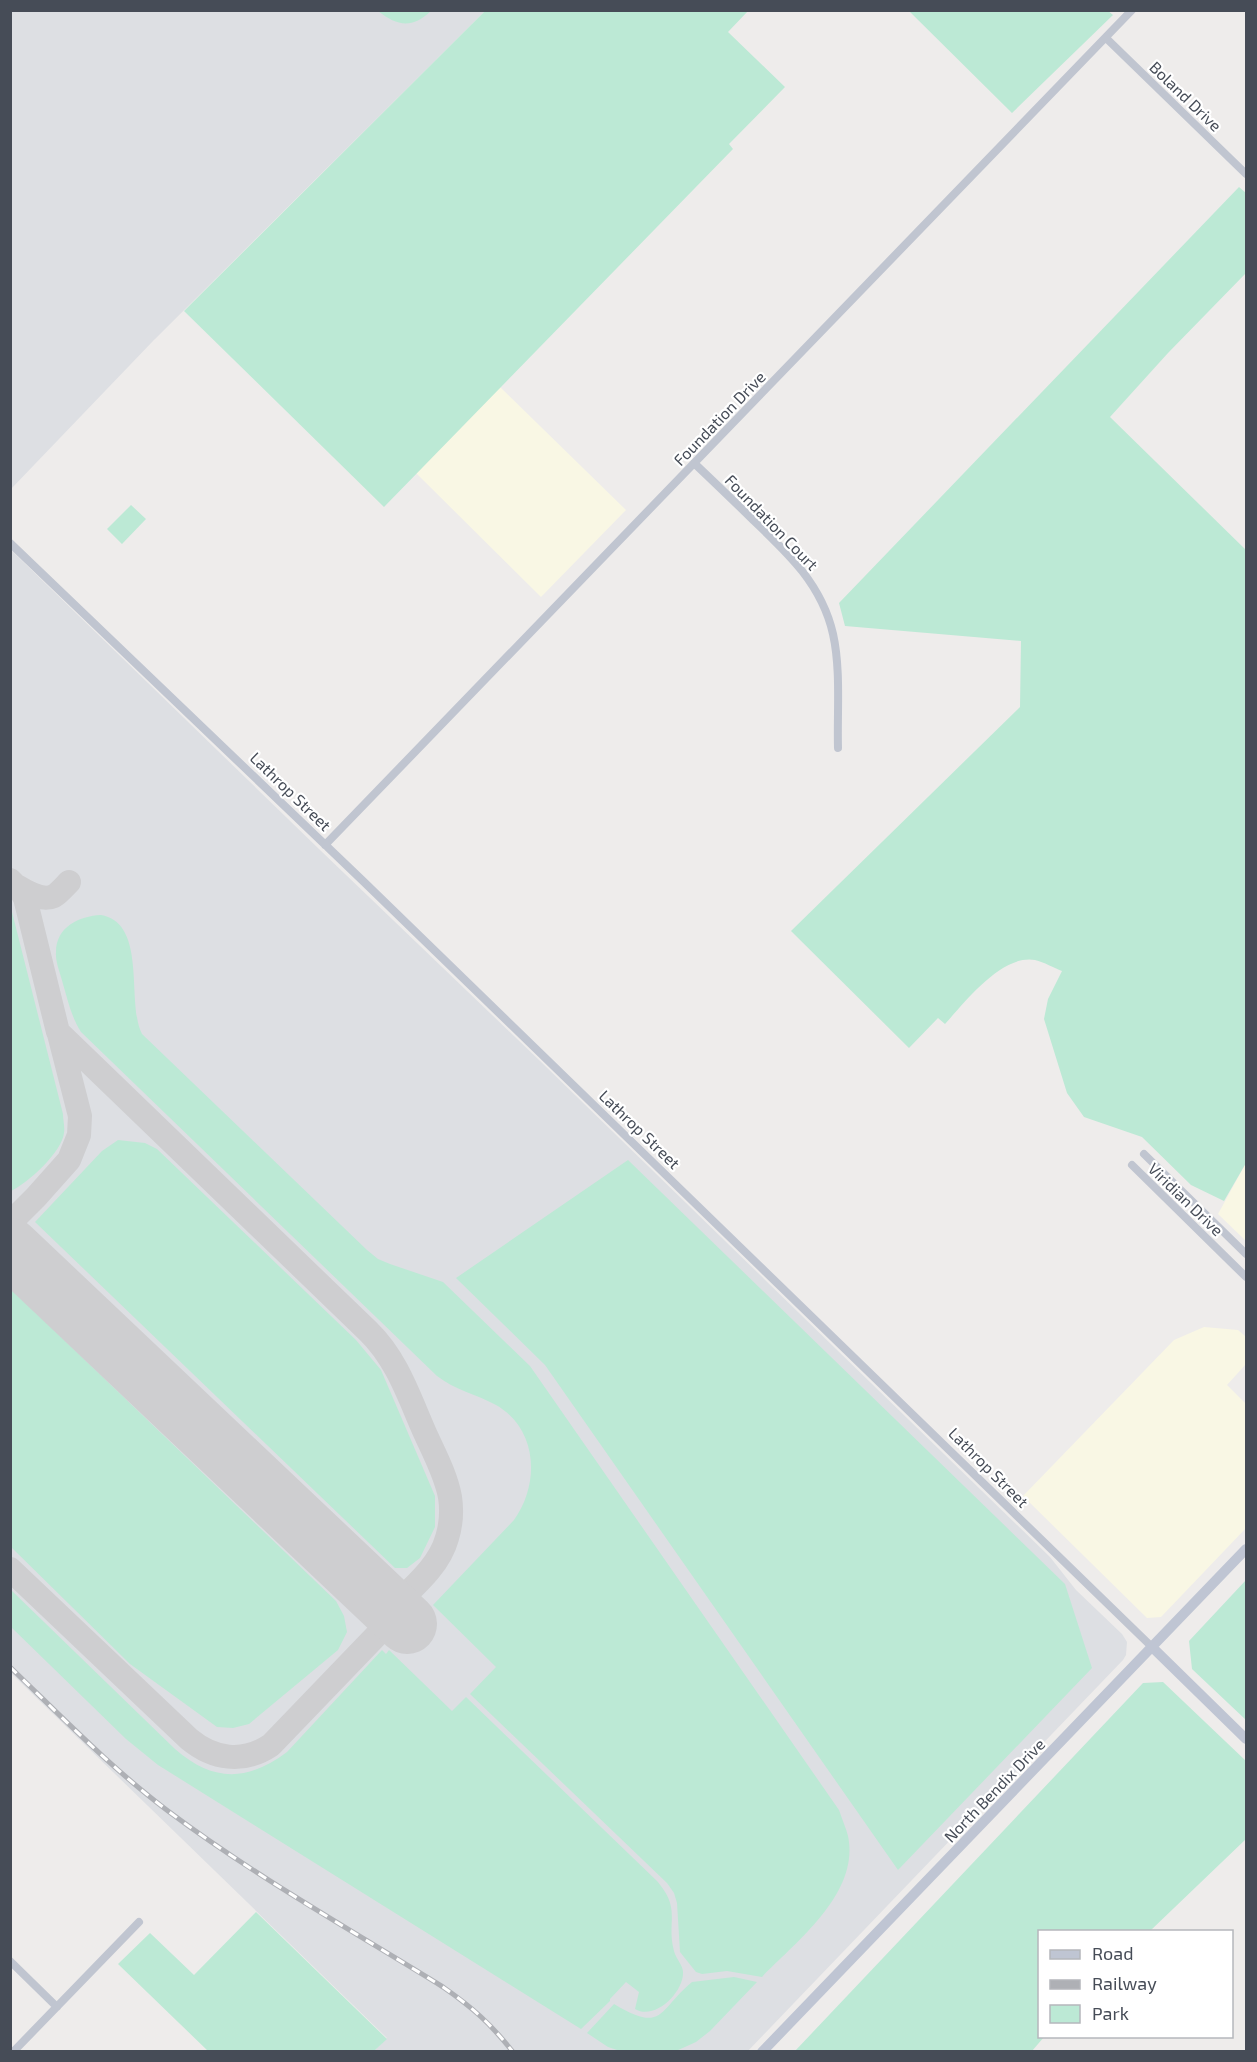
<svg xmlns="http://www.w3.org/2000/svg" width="1257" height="2062" viewBox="0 0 1257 2062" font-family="'Exo 2',sans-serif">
<rect width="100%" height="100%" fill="#eeeceb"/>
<path fill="#f9f7e4" d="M 500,387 L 626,510 L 541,597 L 416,473 Z
M 1246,1163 L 1246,1241 L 1218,1214 Z
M 1204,1327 L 1238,1330 L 1246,1337 L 1246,1364 L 1227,1385 L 1246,1404 L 1246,1528 L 1161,1617 L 1147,1618 L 1023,1496 L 1174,1340 Z"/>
<path fill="#dddfe3" d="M 11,11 L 485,11 L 153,341 L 11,489 Z
M 11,550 L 320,850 L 539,1060 L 1050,1557 L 1076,1590 L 1122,1634 L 1127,1642 L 1126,1655 L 1123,1660 L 747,2052 L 374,2051 L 387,2038 L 11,1673 Z"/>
<path fill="#bce9d5" d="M 1107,10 L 1113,15 L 1012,113 L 909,11 Z
M 378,11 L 431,11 C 412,29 397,26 378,11 Z
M 485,11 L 748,11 L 728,32 L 785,87 L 729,144 L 733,149 L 384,507 L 184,311 Z
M 1239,187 L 1246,193 L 1246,273 L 1168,353 L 1110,417 L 1246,550 L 1246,1163 L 1224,1201 L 1191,1185 L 1142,1137 L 1084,1117 L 1067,1093 L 1044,1019 L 1048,999 L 1062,971 C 1054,968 1044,962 1035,960 C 1002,954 965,1002 945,1024 L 938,1018 L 909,1048 L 791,931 L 1020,707 L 1021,641 L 845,626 L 839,603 Z
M 131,505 L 146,519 L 122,544 L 107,529 Z
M 11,908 L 63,1114 C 63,1120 65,1127 64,1133 C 62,1152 28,1183 11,1191 Z
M 101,915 C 148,923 126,1004 142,1034 L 367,1250 L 378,1259 L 390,1264 L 443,1282 L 530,1366 L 839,1810 C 842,1819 846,1828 848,1836 C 860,1893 797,1941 762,1977 L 727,1971 L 702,1974 L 696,1972 L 680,1952 L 677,1903 L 674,1893 L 667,1883 L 470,1694 L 496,1667 L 433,1605 L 514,1520 C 540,1484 538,1429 496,1405 C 476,1394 455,1390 437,1376 L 81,1032 C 71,1016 68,1001 63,984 C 61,975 55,962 56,952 C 56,927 79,916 101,915 Z
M 118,1140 L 145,1143 L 157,1149 L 356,1340 L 381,1370 L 435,1496 L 435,1527 L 420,1558 L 407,1568 L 395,1568 L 35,1222 L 102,1151 Z
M 628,1160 L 1065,1584 L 1092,1668 L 898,1870 L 545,1365 L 456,1278 Z
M 10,1288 L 336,1601 L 344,1616 L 347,1632 L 338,1650 L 249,1724 L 233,1728 L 217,1727 L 130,1664 L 11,1547 Z
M 1246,1580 L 1246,1720 L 1192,1669 L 1189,1641 Z
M 11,1590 L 175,1749 C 213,1782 247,1782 287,1752 L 382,1650 L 386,1654 L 389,1650 L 452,1711 L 466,1697 L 657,1881 C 682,1910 666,1921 674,1951 C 676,1959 683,1965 683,1972 C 684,1992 655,2021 635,2009 L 639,1992 L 626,1982 L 610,1999 L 610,2001 L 581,2029 L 158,1765 L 126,1739 L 11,1627 Z
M 1163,1682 L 1246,1761 L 1246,1839 L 1150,1931 L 1040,1932 L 1040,2036 L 1044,2037 L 1032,2051 L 795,2051 L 1143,1683 Z
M 256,1912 L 387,2039 L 374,2051 L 208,2051 L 118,1964 L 150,1933 L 194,1975 Z
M 734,1977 L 757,1982 L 710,2031 L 696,2042 L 676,2051 L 620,2051 L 608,2047 L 587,2033 L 614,2004 C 664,2034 658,2010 692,1982 Z"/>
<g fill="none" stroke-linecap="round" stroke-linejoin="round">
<path stroke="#ceced0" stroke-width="24" d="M 10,880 L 21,891 L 25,898 L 58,1032 L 368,1331 C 397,1359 409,1397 425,1433 C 434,1453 446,1475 450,1497 C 452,1510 451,1525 447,1538 C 439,1567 412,1588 391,1609
M 15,885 C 25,891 41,902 54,896 C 59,893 65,886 69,882
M 10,1219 L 19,1214 L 36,1197 L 69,1160 L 79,1135 L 80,1116 L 59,1034
M 10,1569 L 189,1739 C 213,1759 243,1764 271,1745 L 397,1614"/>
<path stroke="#ceced0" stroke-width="60" d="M 10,1248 L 407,1624"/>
<path stroke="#c0c5d0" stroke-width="8" d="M 1106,38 L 1246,174
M 694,463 C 714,482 734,501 753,520 C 789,554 822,585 833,634 C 841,670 837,711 838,748
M 10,543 L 363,881 L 1152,1647
M 325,845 L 1132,10
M 1144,1154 L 1246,1254
M 1132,1165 L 1246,1277
M 10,1961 L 57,2007
M 13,2052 L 139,1922"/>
<path stroke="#bfc5d3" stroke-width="10" d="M 1152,1647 L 1246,1739
M 762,2052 L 1246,1549"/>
<defs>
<path id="rail" d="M 10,1667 C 62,1717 111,1768 168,1811 C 255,1876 351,1930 443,1987 C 473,2008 490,2023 513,2052"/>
</defs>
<use href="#rail" stroke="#aeb0b5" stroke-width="5"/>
<use href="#rail" stroke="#fff" stroke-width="3" stroke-dasharray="9" stroke-linecap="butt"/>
</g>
<g text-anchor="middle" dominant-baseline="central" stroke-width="4.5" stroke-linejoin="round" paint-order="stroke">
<g font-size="16" fill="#464c57" stroke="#fff">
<text transform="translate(1186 96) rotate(44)">Boland Drive</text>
<text transform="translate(719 418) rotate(-46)">Foundation Drive</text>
<text transform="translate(772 522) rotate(46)">Foundation Court</text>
<text transform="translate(291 791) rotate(44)">Lathrop Street</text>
<text transform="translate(640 1129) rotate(44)">Lathrop Street</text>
<text transform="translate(1186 1199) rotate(44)">Viridian Drive</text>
<text transform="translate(989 1467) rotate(45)">Lathrop Street</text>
<text transform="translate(994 1790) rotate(-46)">North Bendix Drive</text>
</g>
</g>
<rect width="1257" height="2062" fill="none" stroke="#464c57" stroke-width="24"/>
<rect x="1038" y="1930" width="195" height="108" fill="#ffffff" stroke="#b5b7bc" stroke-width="1.5"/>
<rect x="1050" y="1950" width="30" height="9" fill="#bfc5d3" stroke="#b5b7bc" stroke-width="1.5"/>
<text x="1092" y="1960" font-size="18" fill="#464c57">Road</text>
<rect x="1050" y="1980" width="30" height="9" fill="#aeb0b5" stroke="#b5b7bc" stroke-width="1.5"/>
<text x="1092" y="1990" font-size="18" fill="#464c57">Railway</text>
<rect x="1050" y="2005" width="30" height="18" fill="#bce9d5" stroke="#b5b7bc" stroke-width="1.5"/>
<text x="1092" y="2020" font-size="18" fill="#464c57">Park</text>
</svg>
